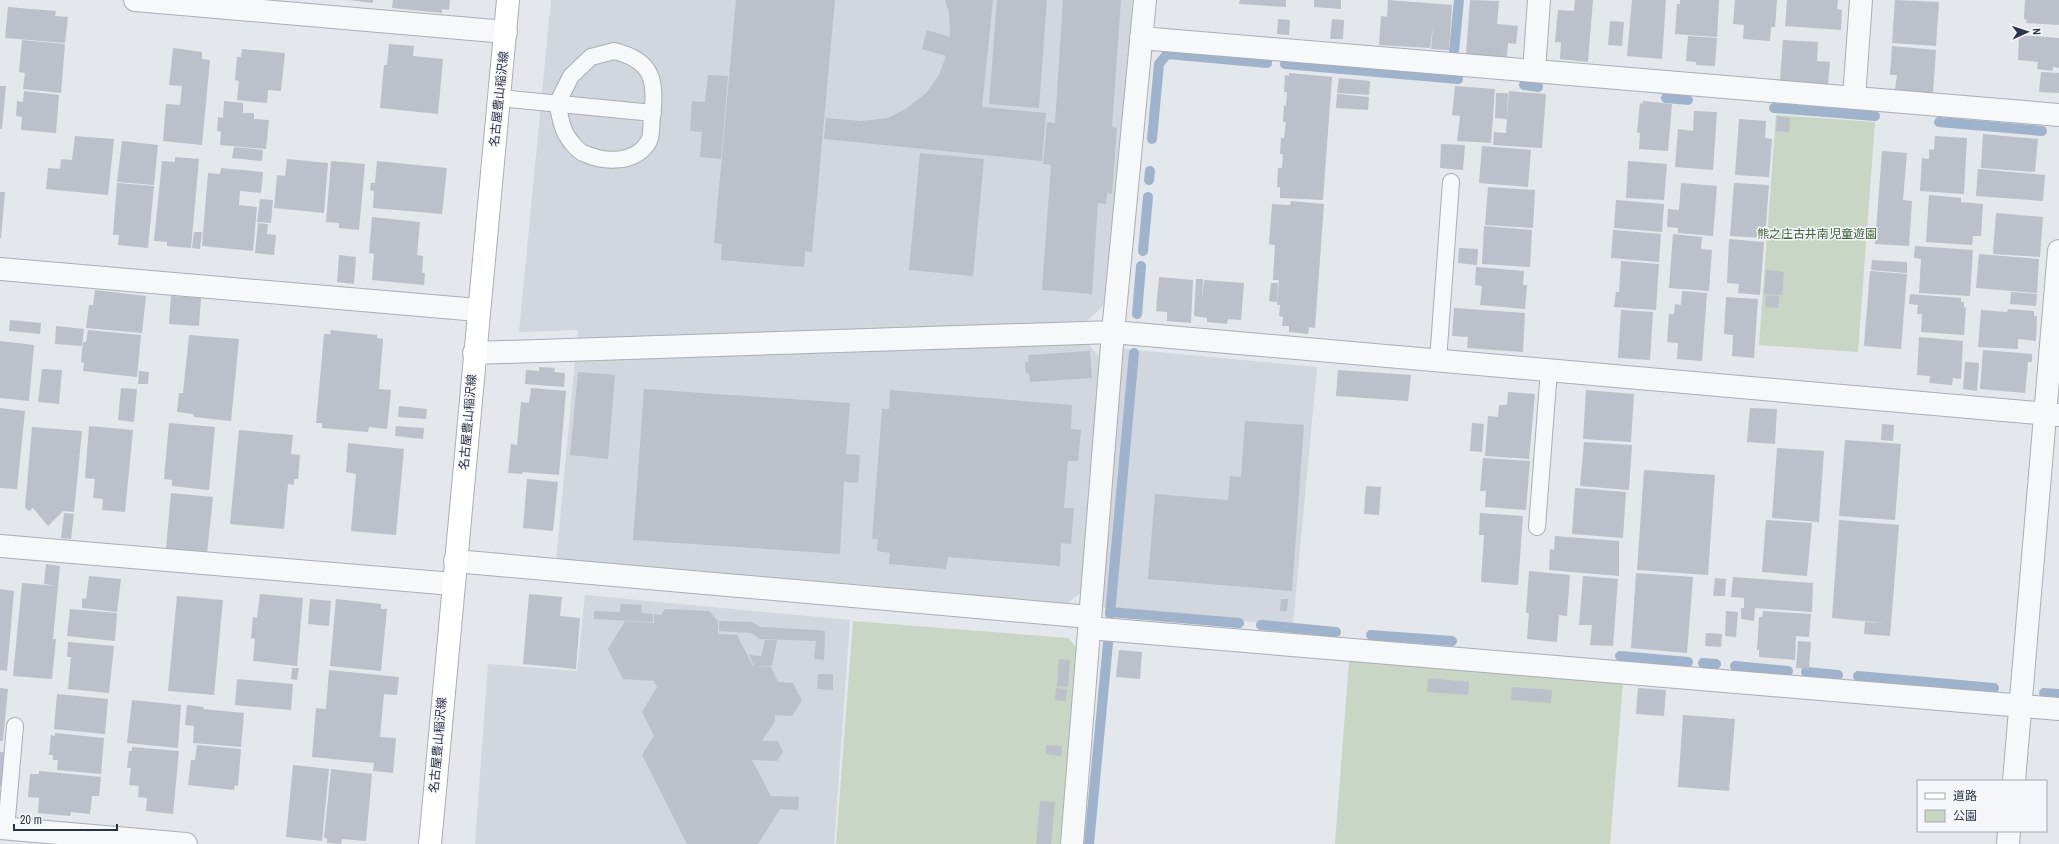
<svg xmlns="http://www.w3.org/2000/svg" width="2059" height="844" viewBox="0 0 2059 844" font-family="'Archivo Narrow','Noto Sans JP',sans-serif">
<rect width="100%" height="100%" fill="#e4e7ec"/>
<path fill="#d2d6de" d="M 551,0 L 1133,0 L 1106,303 L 1088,320 L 1089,345 L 1103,362 L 1125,349 L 1317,367 L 1293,625 L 1110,610 L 1079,594 L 1067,604 L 865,585 L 556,562 L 578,330 L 519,332 Z
M 585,595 L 850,620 L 834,844 L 475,844 L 488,664 L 577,671 Z"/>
<path fill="#c9d6c5" d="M 1776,115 L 1875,122 L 1858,352 L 1759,345 Z
M 853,621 L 1068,638 L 1077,648 L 1060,844 L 836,844 Z
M 1349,660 L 1623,682 L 1610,844 L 1335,844 Z"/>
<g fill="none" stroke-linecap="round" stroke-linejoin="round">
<path stroke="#9fb4cc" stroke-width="10" d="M 1454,51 L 1459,0
M 1285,64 L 1458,79
M 1524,85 L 1538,87
M 1666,98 L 1688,100
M 1774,108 L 1875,116
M 1939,122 L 2042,131
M 1152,139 L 1159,64 L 1167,54 L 1267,63
M 1149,180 L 1150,171
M 1143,251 L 1148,197
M 1137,314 L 1141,266
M 1110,612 L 1239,623
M 1110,614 L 1134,353
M 1261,625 L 1336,632
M 1371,635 L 1452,641
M 1620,656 L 1688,662
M 1703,663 L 1716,664
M 1735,666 L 1788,671
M 1806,672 L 1838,675
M 1858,676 L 1994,688
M 2044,693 L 2059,694
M 1089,844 L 1108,643"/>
</g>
<path fill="#bbc0ca" d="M 349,0 L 373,0 L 373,3 Z
M 393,0 L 450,0 L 449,10 L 442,9 L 442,13 L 392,8 Z
M 736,0 L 835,0 L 812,252 L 805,251 L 804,267 L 721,260 L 722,244 L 714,243 Z
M 945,0 L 993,0 L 982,107 L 1046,113 L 1042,161 L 824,139 L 826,118 L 861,121 L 888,118 L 907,108 L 926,93 L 939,75 L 946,56 L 922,49 L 927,30 L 950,37 L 949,13 Z
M 997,0 L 1047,0 L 1039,108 L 989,104 Z
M 1063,0 L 1121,0 L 1112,127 L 1117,128 L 1112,194 L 1107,193 L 1106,204 L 1098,203 L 1092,294 L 1042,290 L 1051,165 L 1043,164 L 1047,122 L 1055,123 Z
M 1240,0 L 1286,0 L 1286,7 L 1239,4 Z
M 1314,0 L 1341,0 L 1341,9 L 1314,7 Z
M 1388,0 L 1452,5 L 1449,50 L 1431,49 L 1433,26 L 1430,48 L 1379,45 L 1381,16 L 1387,17 Z
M 1470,0 L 1499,1 L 1497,24 L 1518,26 L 1516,44 L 1508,43 L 1507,57 L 1466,54 Z
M 1575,0 L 1593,0 L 1588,62 L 1560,59 L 1561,42 L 1555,42 L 1558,10 L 1574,11 Z
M 1632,0 L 1666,0 L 1662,59 L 1627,56 Z
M 1680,0 L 1719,0 L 1717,37 L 1675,34 L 1677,4 L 1680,4 Z
M 1735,0 L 1777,0 L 1775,27 L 1771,27 L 1770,41 L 1743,39 L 1744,25 L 1733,24 Z
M 1787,0 L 1838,0 L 1837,9 L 1842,10 L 1841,30 L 1785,26 Z
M 1895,0 L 1939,2 L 1936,46 L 1892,43 Z
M 2025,0 L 2059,0 L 2059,25 L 2026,23 L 2027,20 L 2024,19 Z
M 8,7 L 56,11 L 55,16 L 68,17 L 65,43 L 5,38 Z
M 1278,19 L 1290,20 L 1289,35 L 1277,34 Z
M 1332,19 L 1344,20 L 1343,39 L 1330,39 Z
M 1610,21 L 1624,22 L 1622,46 L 1608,45 Z
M 2019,35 L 2059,38 L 2059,68 L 2053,67 L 2053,71 L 2037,69 L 2038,62 L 2018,60 Z
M 1688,36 L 1717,38 L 1715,66 L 1696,65 L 1696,62 L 1686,61 Z
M 22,40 L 65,44 L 61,93 L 23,89 L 25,73 L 19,72 Z
M 1783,40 L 1818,42 L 1817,61 L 1830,62 L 1828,84 L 1780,81 Z
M 389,44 L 414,46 L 413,56 L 443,59 L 438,114 L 380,108 L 384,65 L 387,65 Z
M 1892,46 L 1936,50 L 1933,93 L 1895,90 L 1897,75 L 1890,75 Z
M 173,48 L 202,52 L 202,59 L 210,60 L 202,145 L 163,141 L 166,104 L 180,105 L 182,86 L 169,85 Z
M 242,49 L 285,53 L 281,91 L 268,90 L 267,103 L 237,100 L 239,81 L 235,80 L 237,57 L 241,57 Z
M 2041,72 L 2059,73 L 2059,93 L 2039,92 Z
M 1289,73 L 1332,77 L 1323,200 L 1280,198 L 1280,187 L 1277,187 L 1278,168 L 1282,168 L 1283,154 L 1280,154 L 1281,138 L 1284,138 L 1286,122 L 1283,122 L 1284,105 L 1286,106 L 1287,92 L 1284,92 L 1285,75 L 1289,76 Z
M 708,75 L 728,76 L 721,159 L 700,157 L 702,132 L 690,131 L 692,101 L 705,102 Z
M 1339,78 L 1370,81 L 1369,95 L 1337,93 Z
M 0,86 L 6,86 L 2,129 L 0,129 Z
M 1455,86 L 1495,89 L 1491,143 L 1457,141 L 1460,116 L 1452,115 Z
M 24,91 L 59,95 L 56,133 L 21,130 L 22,117 L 16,116 L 17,101 L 23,102 Z
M 1509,91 L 1546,94 L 1542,148 L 1493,145 L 1494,132 L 1506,133 L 1507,119 L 1495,118 L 1496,93 L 1508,93 L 1507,118 Z
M 1337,94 L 1369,97 L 1368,110 L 1336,108 Z
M 224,101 L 243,103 L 243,113 L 254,113 L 254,119 L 269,120 L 266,149 L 220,145 L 221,132 L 217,131 L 218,117 L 223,118 Z
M 1643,101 L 1672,104 L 1668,151 L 1639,149 L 1640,133 L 1637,133 L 1640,103 L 1642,104 Z
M 1694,111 L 1717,112 L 1713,170 L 1675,167 L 1678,129 L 1693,131 Z
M 1777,116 L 1790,118 L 1789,132 L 1776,131 Z
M 1739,119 L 1766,121 L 1765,138 L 1772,139 L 1769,177 L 1735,175 Z
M 1983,134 L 2038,139 L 2035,172 L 1981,168 Z
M 75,136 L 114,139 L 108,195 L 46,189 L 48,168 L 60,169 L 61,159 L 72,160 Z
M 1935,136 L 1967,138 L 1964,194 L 1920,191 L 1922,158 L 1929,159 L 1929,149 L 1934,150 Z
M 122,141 L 158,145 L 154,185 L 117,182 Z
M 1441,144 L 1465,145 L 1463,170 L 1440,168 Z
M 1482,146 L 1531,150 L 1528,187 L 1479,183 Z
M 234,147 L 263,150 L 262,161 L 232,158 Z
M 1882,151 L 1907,153 L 1903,200 L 1912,201 L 1909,246 L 1875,244 Z
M 920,153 L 984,159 L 973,276 L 909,270 Z
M 175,157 L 199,159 L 191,248 L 167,246 L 167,242 L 154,241 L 162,161 L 175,162 Z
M 287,159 L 328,163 L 324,213 L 274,208 L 277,175 L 285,176 Z
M 331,161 L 365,164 L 359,230 L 339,228 L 339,223 L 326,222 Z
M 377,161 L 447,168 L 442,214 L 373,208 L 374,191 L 370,190 L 371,183 L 375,183 Z
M 1628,161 L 1667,164 L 1664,200 L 1626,198 Z
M 221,168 L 263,172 L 261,193 L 240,191 L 239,205 L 257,207 L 253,251 L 202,246 L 208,173 L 220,174 Z
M 1978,169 L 2045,175 L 2043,201 L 1976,196 Z
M 117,183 L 154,186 L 148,248 L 118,245 L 119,235 L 113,235 Z
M 1681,183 L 1717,186 L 1713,236 L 1678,233 L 1678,228 L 1667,227 L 1668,209 L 1679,210 Z
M 1734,183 L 1769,185 L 1765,238 L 1730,236 Z
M 1488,187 L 1535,190 L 1533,228 L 1485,225 Z
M 0,192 L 5,192 L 1,238 L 0,238 Z
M 1929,195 L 1961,198 L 1961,202 L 1983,204 L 1981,236 L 1973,236 L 1972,245 L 1926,242 Z
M 260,199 L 273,200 L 271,223 L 257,222 Z
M 1616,200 L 1664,204 L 1662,232 L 1614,228 Z
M 1291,201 L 1324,204 L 1315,328 L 1309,327 L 1308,334 L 1289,332 L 1289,326 L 1282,326 L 1283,317 L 1279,316 L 1280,305 L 1277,305 L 1279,280 L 1273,280 L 1275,245 L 1269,244 L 1272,204 L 1290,205 Z
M 1996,213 L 2043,217 L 2040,257 L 1993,254 Z
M 372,217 L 420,222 L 417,255 L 423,256 L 422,273 L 425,273 L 424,285 L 372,280 L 374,254 L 369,253 Z
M 258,223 L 268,224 L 267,234 L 276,235 L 274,255 L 255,253 Z
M 1484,226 L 1532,230 L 1530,267 L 1482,264 Z
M 1613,230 L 1661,234 L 1659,262 L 1611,258 Z
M 194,232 L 202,232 L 200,249 L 192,248 Z
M 1673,234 L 1702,237 L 1701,249 L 1712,250 L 1709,291 L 1669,288 Z
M 1729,239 L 1764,242 L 1760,295 L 1738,293 L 1739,284 L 1727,283 Z
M 1915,246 L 1973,250 L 1970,296 L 1919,293 L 1921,259 L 1914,258 Z
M 1459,248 L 1478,249 L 1477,265 L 1458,263 Z
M 1979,254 L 2039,259 L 2037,293 L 1976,288 Z
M 339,255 L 356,257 L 354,284 L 337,282 Z
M 1872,260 L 1907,262 L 1907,273 L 1871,270 Z
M 1621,261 L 1659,264 L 1656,310 L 1614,307 L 1616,292 L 1619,292 Z
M 1476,267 L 1524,271 L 1523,285 L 1527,285 L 1525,309 L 1480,305 L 1482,286 L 1475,285 Z
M 1766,270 L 1784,272 L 1782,295 L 1764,294 Z
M 1870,271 L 1907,274 L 1901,349 L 1864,346 Z
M 1159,277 L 1193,280 L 1191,323 L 1167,321 L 1167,312 L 1156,311 Z
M 1196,279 L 1203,279 L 1202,300 L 1204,280 L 1244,283 L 1241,320 L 1228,319 L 1227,324 L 1207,322 L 1207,318 L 1194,316 Z
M 1271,283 L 1278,283 L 1277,302 L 1269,301 Z
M 95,290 L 146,296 L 142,333 L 86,328 L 89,305 L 93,305 Z
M 1682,291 L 1707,293 L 1702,361 L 1677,359 L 1678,343 L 1667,342 L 1669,314 L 1674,314 L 1675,304 L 1681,305 Z
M 2011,292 L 2037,294 L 2036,306 L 2010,304 Z
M 1910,294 L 1961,298 L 1961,302 L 1964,302 L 1964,308 L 1966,307 L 1964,335 L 1921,332 L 1922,314 L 1917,314 L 1918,305 L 1909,304 Z
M 1766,295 L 1779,296 L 1778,308 L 1765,307 Z
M 171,296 L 201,298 L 199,326 L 169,324 Z
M 1726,297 L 1758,299 L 1754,358 L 1732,356 L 1733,335 L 1724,334 Z
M 1454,308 L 1525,313 L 1523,352 L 1467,348 L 1468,337 L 1452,336 Z
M 2008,309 L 2034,311 L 2034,316 L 2037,316 L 2036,341 L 2018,339 L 2018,349 L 1978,347 L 1981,310 L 2007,312 Z
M 1621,310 L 1653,312 L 1650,360 L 1618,358 Z
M 10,320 L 41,323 L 40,334 L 9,331 Z
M 56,326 L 84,329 L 82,346 L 55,344 Z
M 88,330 L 141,335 L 137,377 L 83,371 L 84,363 L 81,362 L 83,342 L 86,342 Z
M 330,330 L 377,335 L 377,338 L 383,339 L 379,389 L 391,390 L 387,429 L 369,427 L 368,432 L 322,428 L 322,423 L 316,423 L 324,334 L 331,334 Z
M 189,335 L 239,339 L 231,421 L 194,417 L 193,414 L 177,412 L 179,393 L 183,393 Z
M 1919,337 L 1963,341 L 1961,379 L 1953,378 L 1952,385 L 1929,383 L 1930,376 L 1917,375 Z
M 0,341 L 34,345 L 29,401 L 0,398 Z
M 1983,350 L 2032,354 L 2032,362 L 2028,362 L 2025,393 L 1980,389 Z
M 1090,351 L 1092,378 L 1030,382 L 1029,373 L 1026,374 L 1025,362 L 1029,362 L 1028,355 Z
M 1965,362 L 1979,363 L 1977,391 L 1963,389 Z
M 539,367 L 555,368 L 554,372 L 565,373 L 564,387 L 525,384 L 526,370 L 539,371 Z
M 42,369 L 62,370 L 59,404 L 38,402 Z
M 1338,370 L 1411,375 L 1408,401 L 1336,396 Z
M 139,371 L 149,372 L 148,384 L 138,384 Z
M 578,372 L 615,375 L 608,459 L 570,455 Z
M 121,388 L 137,389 L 134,422 L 118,420 Z
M 531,388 L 566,391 L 559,475 L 522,472 L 523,474 L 508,473 L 511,444 L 517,445 L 521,402 L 529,403 Z
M 644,389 L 850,403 L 846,454 L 860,455 L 858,483 L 844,482 L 840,554 L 633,540 Z
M 890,390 L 1072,405 L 1071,429 L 1081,430 L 1078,461 L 1068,461 L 1064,508 L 1074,508 L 1071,544 L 1061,543 L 1060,566 L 948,557 L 946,569 L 889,564 L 890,553 L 877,551 L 878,539 L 872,539 L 882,409 L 889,409 Z
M 1586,390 L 1634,394 L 1631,442 L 1583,439 Z
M 1508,392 L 1535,394 L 1529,459 L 1485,456 L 1488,416 L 1498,417 L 1499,405 L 1507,405 Z
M 399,406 L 427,409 L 426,419 L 398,417 Z
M 0,408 L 25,411 L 17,489 L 0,488 Z
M 1750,408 L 1777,409 L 1775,444 L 1747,442 Z
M 1245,421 L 1304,425 L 1292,591 L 1148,579 L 1155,494 L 1228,500 L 1230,476 L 1241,477 Z
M 169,423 L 215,427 L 209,490 L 172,486 L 172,480 L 164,479 Z
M 1472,423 L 1484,424 L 1482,452 L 1470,451 Z
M 1882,424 L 1894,425 L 1893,441 L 1881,440 Z
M 89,426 L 133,430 L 125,512 L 102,510 L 103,499 L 93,498 L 95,479 L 85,478 Z
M 396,426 L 424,428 L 423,439 L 395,436 Z
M 32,427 L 82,431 L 74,512 L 63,511 L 48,526 L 33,508 L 29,511 L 25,508 Z
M 239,430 L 293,435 L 291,454 L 300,455 L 298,479 L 294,479 L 294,485 L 288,484 L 284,529 L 230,524 Z
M 1845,440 L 1901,444 L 1895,520 L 1839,516 Z
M 1584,442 L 1632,445 L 1629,490 L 1580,486 Z
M 348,443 L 404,449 L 396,535 L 351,531 L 356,474 L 346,472 Z
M 1777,448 L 1824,451 L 1819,522 L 1772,518 Z
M 1483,458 L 1530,461 L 1526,510 L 1485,507 L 1486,491 L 1480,491 Z
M 1644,470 L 1715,475 L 1708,575 L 1637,570 Z
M 527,479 L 558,482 L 553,531 L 523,528 Z
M 1366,486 L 1381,487 L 1379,515 L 1364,514 Z
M 1575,488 L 1626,492 L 1623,538 L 1572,534 Z
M 171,493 L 213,497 L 207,553 L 166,549 Z
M 64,513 L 74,514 L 71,539 L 61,538 Z
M 1480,513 L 1523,516 L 1518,585 L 1481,582 L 1484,535 L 1479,535 Z
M 1766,520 L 1812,523 L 1807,576 L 1762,572 Z
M 1839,520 L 1899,525 L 1890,636 L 1864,634 L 1865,622 L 1884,623 L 1832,618 Z
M 1555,536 L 1619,541 L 1619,576 L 1549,570 L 1550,549 L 1554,550 Z
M 46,564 L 60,566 L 58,586 L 44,584 Z
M 1529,571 L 1570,575 L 1567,616 L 1559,615 L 1557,642 L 1527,639 L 1529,613 L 1526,613 Z
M 1636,573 L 1693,577 L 1687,653 L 1631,648 Z
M 89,576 L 121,579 L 117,612 L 82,608 L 82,598 L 86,599 Z
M 1583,576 L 1618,579 L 1613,646 L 1590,645 L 1592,625 L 1579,625 Z
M 1733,577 L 1813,583 L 1812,612 L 1755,608 L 1754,621 L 1741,619 L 1741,608 L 1752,608 L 1744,608 L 1744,598 L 1731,597 Z
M 1715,578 L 1726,579 L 1725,596 L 1713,596 Z
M 22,583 L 58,586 L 53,639 L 56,639 L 52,679 L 13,676 Z
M 0,589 L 14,591 L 7,671 L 0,670 Z
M 260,594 L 303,598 L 297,666 L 253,661 L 255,639 L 251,638 L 253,617 L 257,618 Z
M 529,594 L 562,597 L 560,616 L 580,618 L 576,669 L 523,664 Z
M 177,596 L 223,600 L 214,695 L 168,691 Z
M 310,599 L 331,601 L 329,626 L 308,624 Z
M 336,599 L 381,604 L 381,609 L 387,609 L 381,671 L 330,666 Z
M 1281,599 L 1288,599 L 1287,611 L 1280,611 Z
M 621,604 L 642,605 L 641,613 L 653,614 L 653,622 L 594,619 L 594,611 L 620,612 Z
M 70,609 L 117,613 L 115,641 L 67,636 Z
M 665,609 L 709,611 L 718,621 L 718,634 L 737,635 L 753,666 L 771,667 L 778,682 L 793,683 L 802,700 L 792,716 L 775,715 L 775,721 L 762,741 L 778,741 L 783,752 L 777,761 L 752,760 L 771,796 L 799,797 L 798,810 L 780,809 L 758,844 L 687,844 L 642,755 L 654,736 L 642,712 L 657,687 L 654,681 L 623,679 L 608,649 L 625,621 L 654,623 L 654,614 L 661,615 Z
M 1726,611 L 1738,612 L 1736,637 L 1725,636 Z
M 1763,611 L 1811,614 L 1809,637 L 1796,636 L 1795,660 L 1759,657 L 1759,650 L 1757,650 L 1759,617 L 1762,617 Z
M 719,621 L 752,622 L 760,627 L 816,630 L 815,635 L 816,630 L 825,631 L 824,660 L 814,659 L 816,641 L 760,639 L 751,633 L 719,631 Z
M 1706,633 L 1722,634 L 1721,647 L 1705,646 Z
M 765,640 L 777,640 L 772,666 L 754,666 L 749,655 L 761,656 Z
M 1798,641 L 1811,642 L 1809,669 L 1796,668 Z
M 68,642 L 114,646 L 109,693 L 68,689 L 71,657 L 67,657 Z
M 1119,650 L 1142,652 L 1140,679 L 1116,677 Z
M 1059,659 L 1070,660 L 1068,687 L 1057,686 Z
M 292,668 L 299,668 L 297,680 L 291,679 Z
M 329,670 L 399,677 L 397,695 L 384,694 L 380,737 L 396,738 L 393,773 L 373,771 L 374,763 L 312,757 L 316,708 L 326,709 Z
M 818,674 L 833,674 L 833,690 L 817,689 Z
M 1428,678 L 1469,682 L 1468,695 L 1427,692 Z
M 237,679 L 293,684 L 291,710 L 235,705 Z
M 1512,687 L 1552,690 L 1551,703 L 1511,700 Z
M 0,688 L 8,689 L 3,741 L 0,741 Z
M 1056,688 L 1067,689 L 1066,701 L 1055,700 Z
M 1638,688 L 1666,690 L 1664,716 L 1636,714 Z
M 57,694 L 108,699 L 105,734 L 54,729 Z
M 132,700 L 181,705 L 178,748 L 127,743 Z
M 187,705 L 204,707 L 203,709 L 244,713 L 241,747 L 193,743 L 194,726 L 185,725 Z
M 1683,715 L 1735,719 L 1729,791 L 1678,787 Z
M 55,733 L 104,738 L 101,774 L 57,770 L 58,760 L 53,760 L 53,755 L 49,755 L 51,735 L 55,736 Z
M 197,745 L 241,749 L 238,786 L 235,785 L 234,790 L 188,785 L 191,760 L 195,760 Z
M 1046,745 L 1062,746 L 1061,756 L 1046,754 Z
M 132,747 L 179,751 L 173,814 L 146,811 L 147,798 L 138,797 L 139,786 L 129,785 L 131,768 L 127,768 L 129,751 L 132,751 Z
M 0,752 L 5,752 L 2,787 L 0,786 Z
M 293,765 L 329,769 L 322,841 L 286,837 Z
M 331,769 L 372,774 L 366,841 L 342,839 L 341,844 L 327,843 L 327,838 L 324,838 Z
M 39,771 L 101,777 L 99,796 L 92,796 L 90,814 L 71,812 L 70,816 L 38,813 L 39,798 L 28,797 L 30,774 L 39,774 Z
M 1040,801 L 1055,802 L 1051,844 L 1036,844 Z"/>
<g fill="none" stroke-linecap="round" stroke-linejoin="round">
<defs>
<path id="service" d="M 614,51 C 652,60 657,80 652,117 C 651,124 652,135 649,141 C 636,164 605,163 583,153 C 578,151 570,141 567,136 C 561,128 560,113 557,104 L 571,76 L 591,57 Z
M 499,98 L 653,113
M 1438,361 L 1451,182
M 1537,527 L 1549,370
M 6,829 L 15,726"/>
<path id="minor" d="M 135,0 L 506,32
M 1141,38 L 2059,115
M 1534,71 L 1539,0
M 1854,98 L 1861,0
M 0,269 L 478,310
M 474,353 L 1113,332 L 2059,415
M 0,546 L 453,584
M 455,561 L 1090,617
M 1089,628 L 2059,709
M 2014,781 L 2059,251
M 0,828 L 186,844
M 1072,844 L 1113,332 L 1145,0
M 2008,844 L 2009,831"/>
<path id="secondary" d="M 430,844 L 508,0"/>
</defs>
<use href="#service" stroke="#a9aeb7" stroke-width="18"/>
<use href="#minor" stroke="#a9aeb7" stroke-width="24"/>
<use href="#secondary" stroke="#a9aeb7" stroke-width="24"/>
<use href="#service" stroke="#f7f8fa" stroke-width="16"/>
<use href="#minor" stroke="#f7f8fa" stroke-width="22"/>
<use href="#secondary" stroke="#fff" stroke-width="22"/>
</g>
<g text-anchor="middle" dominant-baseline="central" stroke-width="3" stroke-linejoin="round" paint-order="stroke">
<g font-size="12" fill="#2b3445" stroke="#f4f6f9">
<text transform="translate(499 99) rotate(-84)">名古屋豊山稲沢線</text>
<text transform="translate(468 422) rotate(-85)">名古屋豊山稲沢線</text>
<text transform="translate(438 745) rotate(-85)">名古屋豊山稲沢線</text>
</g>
<g font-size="12" fill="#3f6138" stroke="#f4f6f9">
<text x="1817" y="234">熊之庄古井南児童遊園</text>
</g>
</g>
<rect x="1917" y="780" width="130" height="52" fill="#f4f6f9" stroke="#a4a8b1"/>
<rect x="1925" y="793" width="20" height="6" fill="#ffffff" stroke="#a4a8b1"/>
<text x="1953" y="800" font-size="12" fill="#2b3445">道路</text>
<rect x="1925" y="810" width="20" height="12" fill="#c9d6c5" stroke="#a4a8b1"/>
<text x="1953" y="820" font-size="12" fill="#2b3445">公園</text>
<g transform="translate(2027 32) rotate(87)" stroke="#f4f6f9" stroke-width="3" paint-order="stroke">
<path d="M0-3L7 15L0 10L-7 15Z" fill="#2b3445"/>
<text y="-6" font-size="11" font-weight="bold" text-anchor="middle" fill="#2b3445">N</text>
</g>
<path d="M14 824v6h103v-6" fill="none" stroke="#2b3445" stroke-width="2"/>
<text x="20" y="824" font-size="12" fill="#2b3445" stroke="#f4f6f9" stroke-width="3" paint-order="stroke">20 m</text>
</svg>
